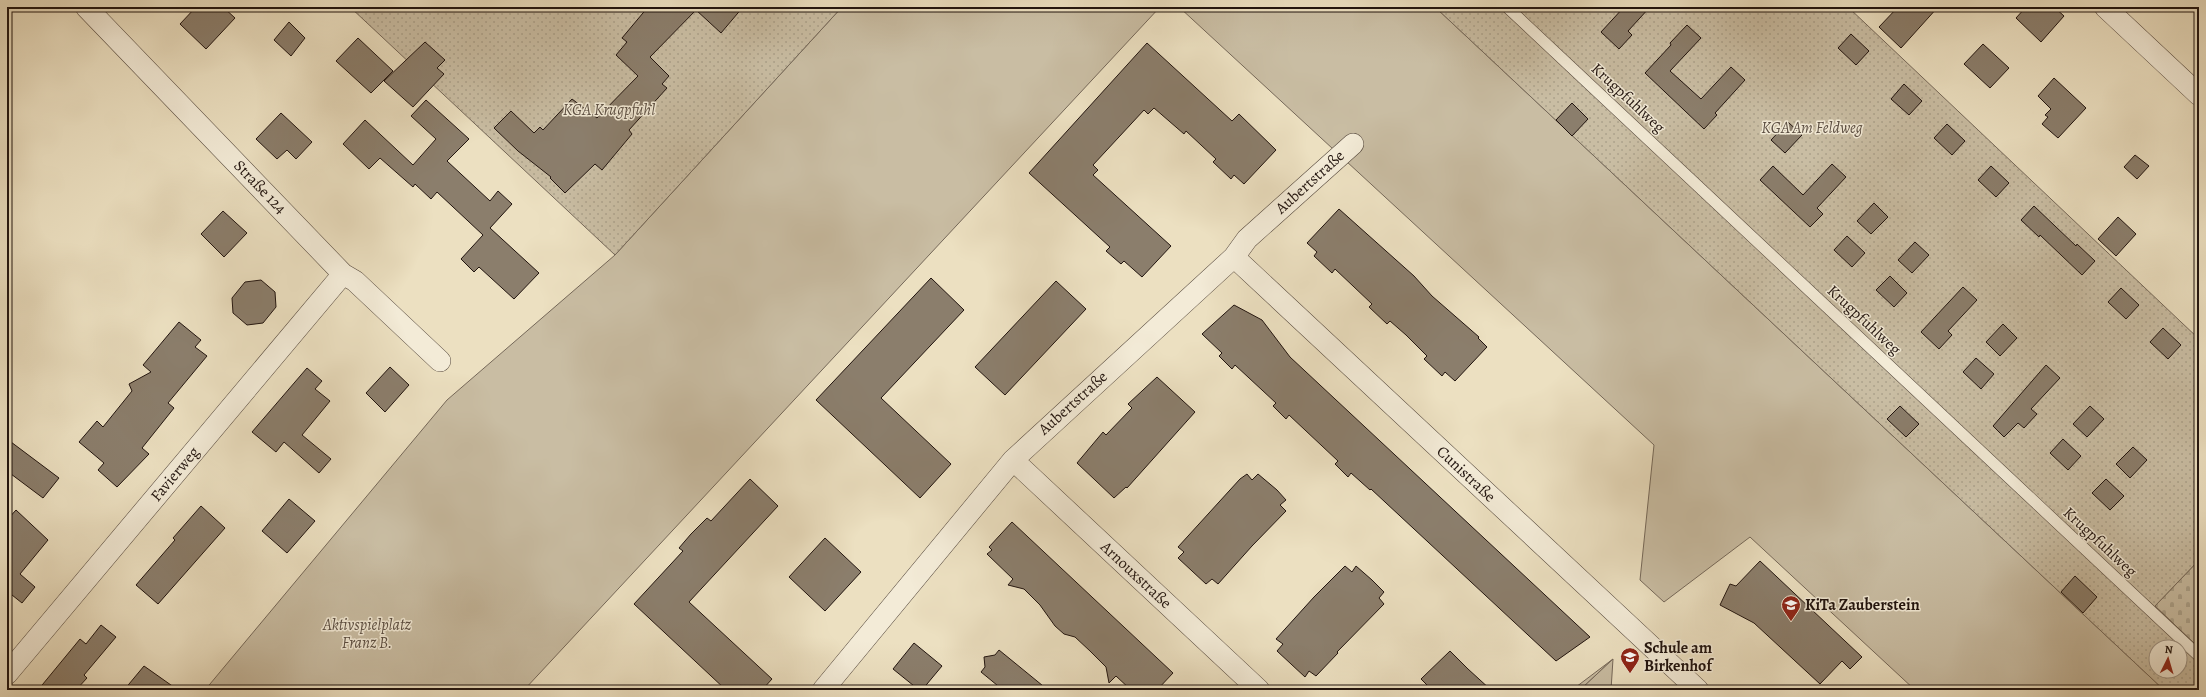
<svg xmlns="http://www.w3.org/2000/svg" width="2206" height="697" viewBox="0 0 2206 697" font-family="Alegreya,serif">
<defs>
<pattern id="grass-tufts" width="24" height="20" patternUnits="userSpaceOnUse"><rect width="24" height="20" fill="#c9bda3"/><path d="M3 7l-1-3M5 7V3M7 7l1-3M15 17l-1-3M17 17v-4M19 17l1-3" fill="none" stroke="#aca28b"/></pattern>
<pattern id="cemetery-stones" width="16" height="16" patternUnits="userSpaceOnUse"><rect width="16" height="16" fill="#c9bda3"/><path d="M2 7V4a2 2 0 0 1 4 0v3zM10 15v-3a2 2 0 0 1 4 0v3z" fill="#aca28b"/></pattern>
<pattern id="garden-dots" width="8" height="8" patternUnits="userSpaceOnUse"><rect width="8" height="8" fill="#c9bda3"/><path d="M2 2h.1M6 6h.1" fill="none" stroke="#aca28b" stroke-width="1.8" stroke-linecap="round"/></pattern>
</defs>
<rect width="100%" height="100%" fill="#ece0c1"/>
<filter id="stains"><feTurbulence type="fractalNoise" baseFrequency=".005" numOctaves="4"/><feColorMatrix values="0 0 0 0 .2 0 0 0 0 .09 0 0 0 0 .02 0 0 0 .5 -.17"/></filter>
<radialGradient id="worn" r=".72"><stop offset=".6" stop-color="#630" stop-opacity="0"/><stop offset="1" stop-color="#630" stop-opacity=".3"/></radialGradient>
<path fill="url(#grass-tufts)" stroke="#756859" d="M 1613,659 L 1580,690 L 1572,690 Z"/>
<path fill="url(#cemetery-stones)" stroke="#756859" d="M 2199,560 L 2199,648 L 2155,606 Z"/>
<path fill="#c9bda3" stroke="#756859" d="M 842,7 L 1160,7 L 524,690 L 205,690 L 447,400 L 615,255 Z
M 1179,7 L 1435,7 L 2164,690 L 1915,690 L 1750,537 L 1664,602 L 1640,580 L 1654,445 Z
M 1613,659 L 1611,690 L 1580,690 Z"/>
<path fill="url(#garden-dots)" stroke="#756859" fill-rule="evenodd" d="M 350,7 L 842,7 L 615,255 Z
M 1435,7 L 1848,7 L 2199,339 L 2199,560 L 2155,606 L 2199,648 L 2199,690 L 2164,690 ZM 2156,647 L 2180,647 L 2180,671 L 2156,671 Z"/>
<path fill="#8b7e6c" stroke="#21140f" d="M 196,7 L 223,7 L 235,18 L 206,49 L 180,24 Z
M 648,7 L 743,7 L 721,33 L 696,10 L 650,57 L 669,76 L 662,84 L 667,88 L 629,130 L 632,134 L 602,170 L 595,164 L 565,193 L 550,178 L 551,177 L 518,151 L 494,128 L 511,111 L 534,133 L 540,127 L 543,130 L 572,99 L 597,118 L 638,76 L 616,55 L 627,42 L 622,38 Z
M 1624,7 L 1650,7 L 1628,31 L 1632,35 L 1619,49 L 1601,32 Z
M 1898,7 L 1938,7 L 1901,48 L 1879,27 Z
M 2026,7 L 2054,7 L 2064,16 L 2041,42 L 2016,18 Z
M 289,22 L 305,38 L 291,56 L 274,40 Z
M 1687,25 L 1701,38 L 1670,71 L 1701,99 L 1731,67 L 1745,80 L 1715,113 L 1717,115 L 1704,129 L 1645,73 L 1671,45 L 1670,43 Z
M 1851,34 L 1869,51 L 1856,65 L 1838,48 Z
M 358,38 L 393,71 L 371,93 L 336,61 Z
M 425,42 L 445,60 L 437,68 L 444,74 L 413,107 L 384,81 Z
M 1147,43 L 1232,121 L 1239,114 L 1276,150 L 1244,184 L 1234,175 L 1231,179 L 1213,162 L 1216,159 L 1186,131 L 1184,134 L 1154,108 L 1148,114 L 1144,110 L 1093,165 L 1098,170 L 1093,175 L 1171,246 L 1142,277 L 1124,261 L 1121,264 L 1106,251 L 1110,247 L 1029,173 Z
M 1983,44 L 2009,68 L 1990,88 L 1964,64 Z
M 2054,78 L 2086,108 L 2058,138 L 2042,124 L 2048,117 L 2045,115 L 2051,109 L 2038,96 Z
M 1904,84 L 1922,101 L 1909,115 L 1891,99 Z
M 426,100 L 469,139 L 447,161 L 490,201 L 498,191 L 512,204 L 490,228 L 539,273 L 514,299 L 479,267 L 474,272 L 461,259 L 483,235 L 437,192 L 431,199 L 415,184 L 413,187 L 380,158 L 369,169 L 343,144 L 365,120 L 413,165 L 436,139 L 411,116 Z
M 1572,103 L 1588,119 L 1572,136 L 1556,120 Z
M 281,113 L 312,142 L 296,159 L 287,150 L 277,159 L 256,139 Z
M 1788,122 L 1802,135 L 1785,153 L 1771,140 Z
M 1947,124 L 1965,141 L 1952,155 L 1934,138 Z
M 2135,155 L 2149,166 L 2137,179 L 2124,167 Z
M 1832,164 L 1846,177 L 1817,208 L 1823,214 L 1810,227 L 1760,180 L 1773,166 L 1803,195 Z
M 1991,166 L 2009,183 L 1996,197 L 1978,180 Z
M 1874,203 L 1888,217 L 1871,234 L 1857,221 Z
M 2034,206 L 2076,246 L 2077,244 L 2095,261 L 2082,275 L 2040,235 L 2039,237 L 2021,220 Z
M 1339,209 L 1414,276 L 1432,296 L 1479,337 L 1478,338 L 1487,347 L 1455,381 L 1445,372 L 1442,376 L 1424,359 L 1427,356 L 1406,335 L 1390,321 L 1387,324 L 1369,307 L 1372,304 L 1335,269 L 1332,273 L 1314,256 L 1317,252 L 1307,243 Z
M 223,211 L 247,233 L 224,257 L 201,234 Z
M 2118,217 L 2136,234 L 2116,256 L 2098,239 Z
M 1847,236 L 1865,253 L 1852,267 L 1834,250 Z
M 1915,242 L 1929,255 L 1912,273 L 1898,260 Z
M 1890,276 L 1907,293 L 1894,307 L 1876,290 Z
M 931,278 L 964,310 L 881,398 L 951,464 L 920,498 L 816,400 Z
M 261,280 L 275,292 L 276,307 L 263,323 L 247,325 L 233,313 L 232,298 L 245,282 Z
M 1056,281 L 1086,309 L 1005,395 L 975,367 Z
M 1963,287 L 1977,300 L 1948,331 L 1952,335 L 1939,349 L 1921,332 Z
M 2121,288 L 2139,305 L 2126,319 L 2108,302 Z
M 1234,305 L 1262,320 L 1290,357 L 1590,637 L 1556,661 L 1371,489 L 1370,490 L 1351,473 L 1348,477 L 1335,464 L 1338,461 L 1289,415 L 1286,419 L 1273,406 L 1276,403 L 1235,365 L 1232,369 L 1219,356 L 1222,353 L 1202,334 Z
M 179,322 L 201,340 L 195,347 L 207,356 L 168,403 L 174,408 L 142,448 L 149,454 L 117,487 L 98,470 L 104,463 L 79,442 L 97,421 L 103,427 L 132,391 L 129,384 L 151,372 L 143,365 Z
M 2003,324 L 2017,338 L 2000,356 L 1986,342 Z
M 2163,328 L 2181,345 L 2168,359 L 2150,342 Z
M 1976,358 L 1994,374 L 1981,389 L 1963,372 Z
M 2046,365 L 2060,378 L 2031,409 L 2037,414 L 2024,428 L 2018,423 L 2004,437 L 1993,426 Z
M 390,367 L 409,385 L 385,412 L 366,393 Z
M 307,368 L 322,381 L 315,389 L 330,401 L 302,435 L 331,459 L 319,473 L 284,442 L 276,452 L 252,432 Z
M 1157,377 L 1195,412 L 1127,488 L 1126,487 L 1114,498 L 1077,463 L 1103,432 L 1106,435 L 1132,408 L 1128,404 Z
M 1900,406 L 1919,424 L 1906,437 L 1887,419 Z
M 2090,406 L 2104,419 L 2087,437 L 2073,424 Z
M 7,439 L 59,478 L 43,498 L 7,471 Z
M 2063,439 L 2081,456 L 2068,470 L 2050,453 Z
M 2133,447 L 2147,460 L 2130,478 L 2116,464 Z
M 1247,474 L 1252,480 L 1258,474 L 1277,490 L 1286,500 L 1280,505 L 1286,511 L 1252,546 L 1218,584 L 1212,579 L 1206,584 L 1178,558 L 1184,552 L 1178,547 L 1240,479 Z
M 750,479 L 778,506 L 689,602 L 772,679 L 762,690 L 726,690 L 634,604 L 683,551 L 679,548 L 691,534 L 707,518 L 711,521 Z
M 2106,479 L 2124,496 L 2110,510 L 2092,493 Z
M 289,499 L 315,521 L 287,553 L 262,531 Z
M 201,506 L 225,528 L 158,604 L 136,585 L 175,540 L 173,538 Z
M 16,510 L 48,540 L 20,574 L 35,587 L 22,603 L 7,591 L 7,520 Z
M 1012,522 L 1173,673 L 1157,690 L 1131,690 L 1116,676 L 1109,683 L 1106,667 L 1090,651 L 1075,637 L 1064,634 L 1055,626 L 1040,605 L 1024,589 L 1008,585 L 1013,579 L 987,554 L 992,550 L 989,547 Z
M 825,538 L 861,572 L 825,611 L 789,577 Z
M 1760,561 L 1862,657 L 1850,669 L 1842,661 L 1820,684 L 1754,623 L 1720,605 L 1730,584 L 1736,586 Z
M 1345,566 L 1352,572 L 1356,566 L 1372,580 L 1384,592 L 1379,598 L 1384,604 L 1337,652 L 1338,653 L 1316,676 L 1309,671 L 1305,677 L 1277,651 L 1283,644 L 1276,639 L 1314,597 Z
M 2075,576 L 2097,597 L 2083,613 L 2061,592 Z
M 101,625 L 116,637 L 84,675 L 87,678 L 76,690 L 38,690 L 80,639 L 86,644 Z
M 914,643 L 942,666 L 922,690 L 919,690 L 893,669 Z
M 999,650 L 1048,690 L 1003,690 L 981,672 L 985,667 L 984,657 L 995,655 Z
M 1450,651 L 1468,669 L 1491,690 L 1432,690 L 1421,679 Z
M 144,666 L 178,690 L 124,690 Z"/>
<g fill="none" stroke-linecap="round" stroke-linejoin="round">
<defs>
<path id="service" d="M 1507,7 L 2199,656"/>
<path id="minor" d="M 86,7 L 343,274 L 355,281 L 440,361
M 2105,7 L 2199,95
M 1234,257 L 1698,690
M 1013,460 L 1259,690
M 7,674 L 343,274
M 823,690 L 1013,460 L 1234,257 L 1247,239 L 1353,144"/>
</defs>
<use href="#service" stroke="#54473c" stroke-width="12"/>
<use href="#minor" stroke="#54473c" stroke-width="22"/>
<use href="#service" stroke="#f3ebd7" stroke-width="11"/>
<use href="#minor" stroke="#f3ebd7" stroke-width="21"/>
</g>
<defs>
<symbol id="school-pin" viewBox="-11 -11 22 30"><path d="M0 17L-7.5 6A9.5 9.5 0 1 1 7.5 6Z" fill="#8f2418" stroke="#f3ebd7"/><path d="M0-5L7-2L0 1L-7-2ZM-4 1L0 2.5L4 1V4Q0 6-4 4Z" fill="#fff"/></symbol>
</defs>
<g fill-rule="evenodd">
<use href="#school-pin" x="1780" y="594" width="22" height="30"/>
<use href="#school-pin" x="1619" y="646" width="22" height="30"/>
</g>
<g text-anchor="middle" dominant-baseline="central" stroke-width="3" stroke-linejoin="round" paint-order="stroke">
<g font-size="16" fill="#21140f" stroke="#f3ebd7">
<text transform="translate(1628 98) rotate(43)">Krugpfuhlweg</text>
<text transform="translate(1310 182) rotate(-42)">Aubertstraße</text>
<text transform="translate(260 187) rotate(46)">Straße 124</text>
<text transform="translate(1864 320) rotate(43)">Krugpfuhlweg</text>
<text transform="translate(1073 403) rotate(-42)">Aubertstraße</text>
<text transform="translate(175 474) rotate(-50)">Favierweg</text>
<text transform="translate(1466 474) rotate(43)">Cunistraße</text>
<text transform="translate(2100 542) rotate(43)">Krugpfuhlweg</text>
<text transform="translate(1136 575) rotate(43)">Arnouxstraße</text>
</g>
<g font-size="16" font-style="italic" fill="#5c4f43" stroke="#f3ebd7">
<text x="609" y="110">KGA Krugpfuhl</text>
<text x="1812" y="128">KGA Am Feldweg</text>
<text x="367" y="625">Aktivspielplatz<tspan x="367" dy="18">Franz B.</tspan></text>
</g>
<g font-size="16" font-weight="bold" fill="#21140f" stroke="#f3ebd7" text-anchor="start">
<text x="1805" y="605">KiTa Zauberstein</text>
<text x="1644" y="648">Schule am<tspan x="1644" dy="18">Birkenhof</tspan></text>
</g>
</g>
<rect width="2206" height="697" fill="none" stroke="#ece0c1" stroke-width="24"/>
<rect x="8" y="8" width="2190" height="681" fill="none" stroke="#21140f" stroke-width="2"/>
<rect x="12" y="12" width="2182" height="673" fill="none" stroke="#21140f"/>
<g transform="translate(2168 659) rotate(5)"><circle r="19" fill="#f3ebd7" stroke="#9f9587"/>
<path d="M0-3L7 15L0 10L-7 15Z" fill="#8f2418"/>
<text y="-6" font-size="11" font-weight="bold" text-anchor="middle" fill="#21140f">N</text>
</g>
<rect width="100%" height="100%" filter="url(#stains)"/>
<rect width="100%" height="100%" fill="url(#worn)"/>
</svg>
